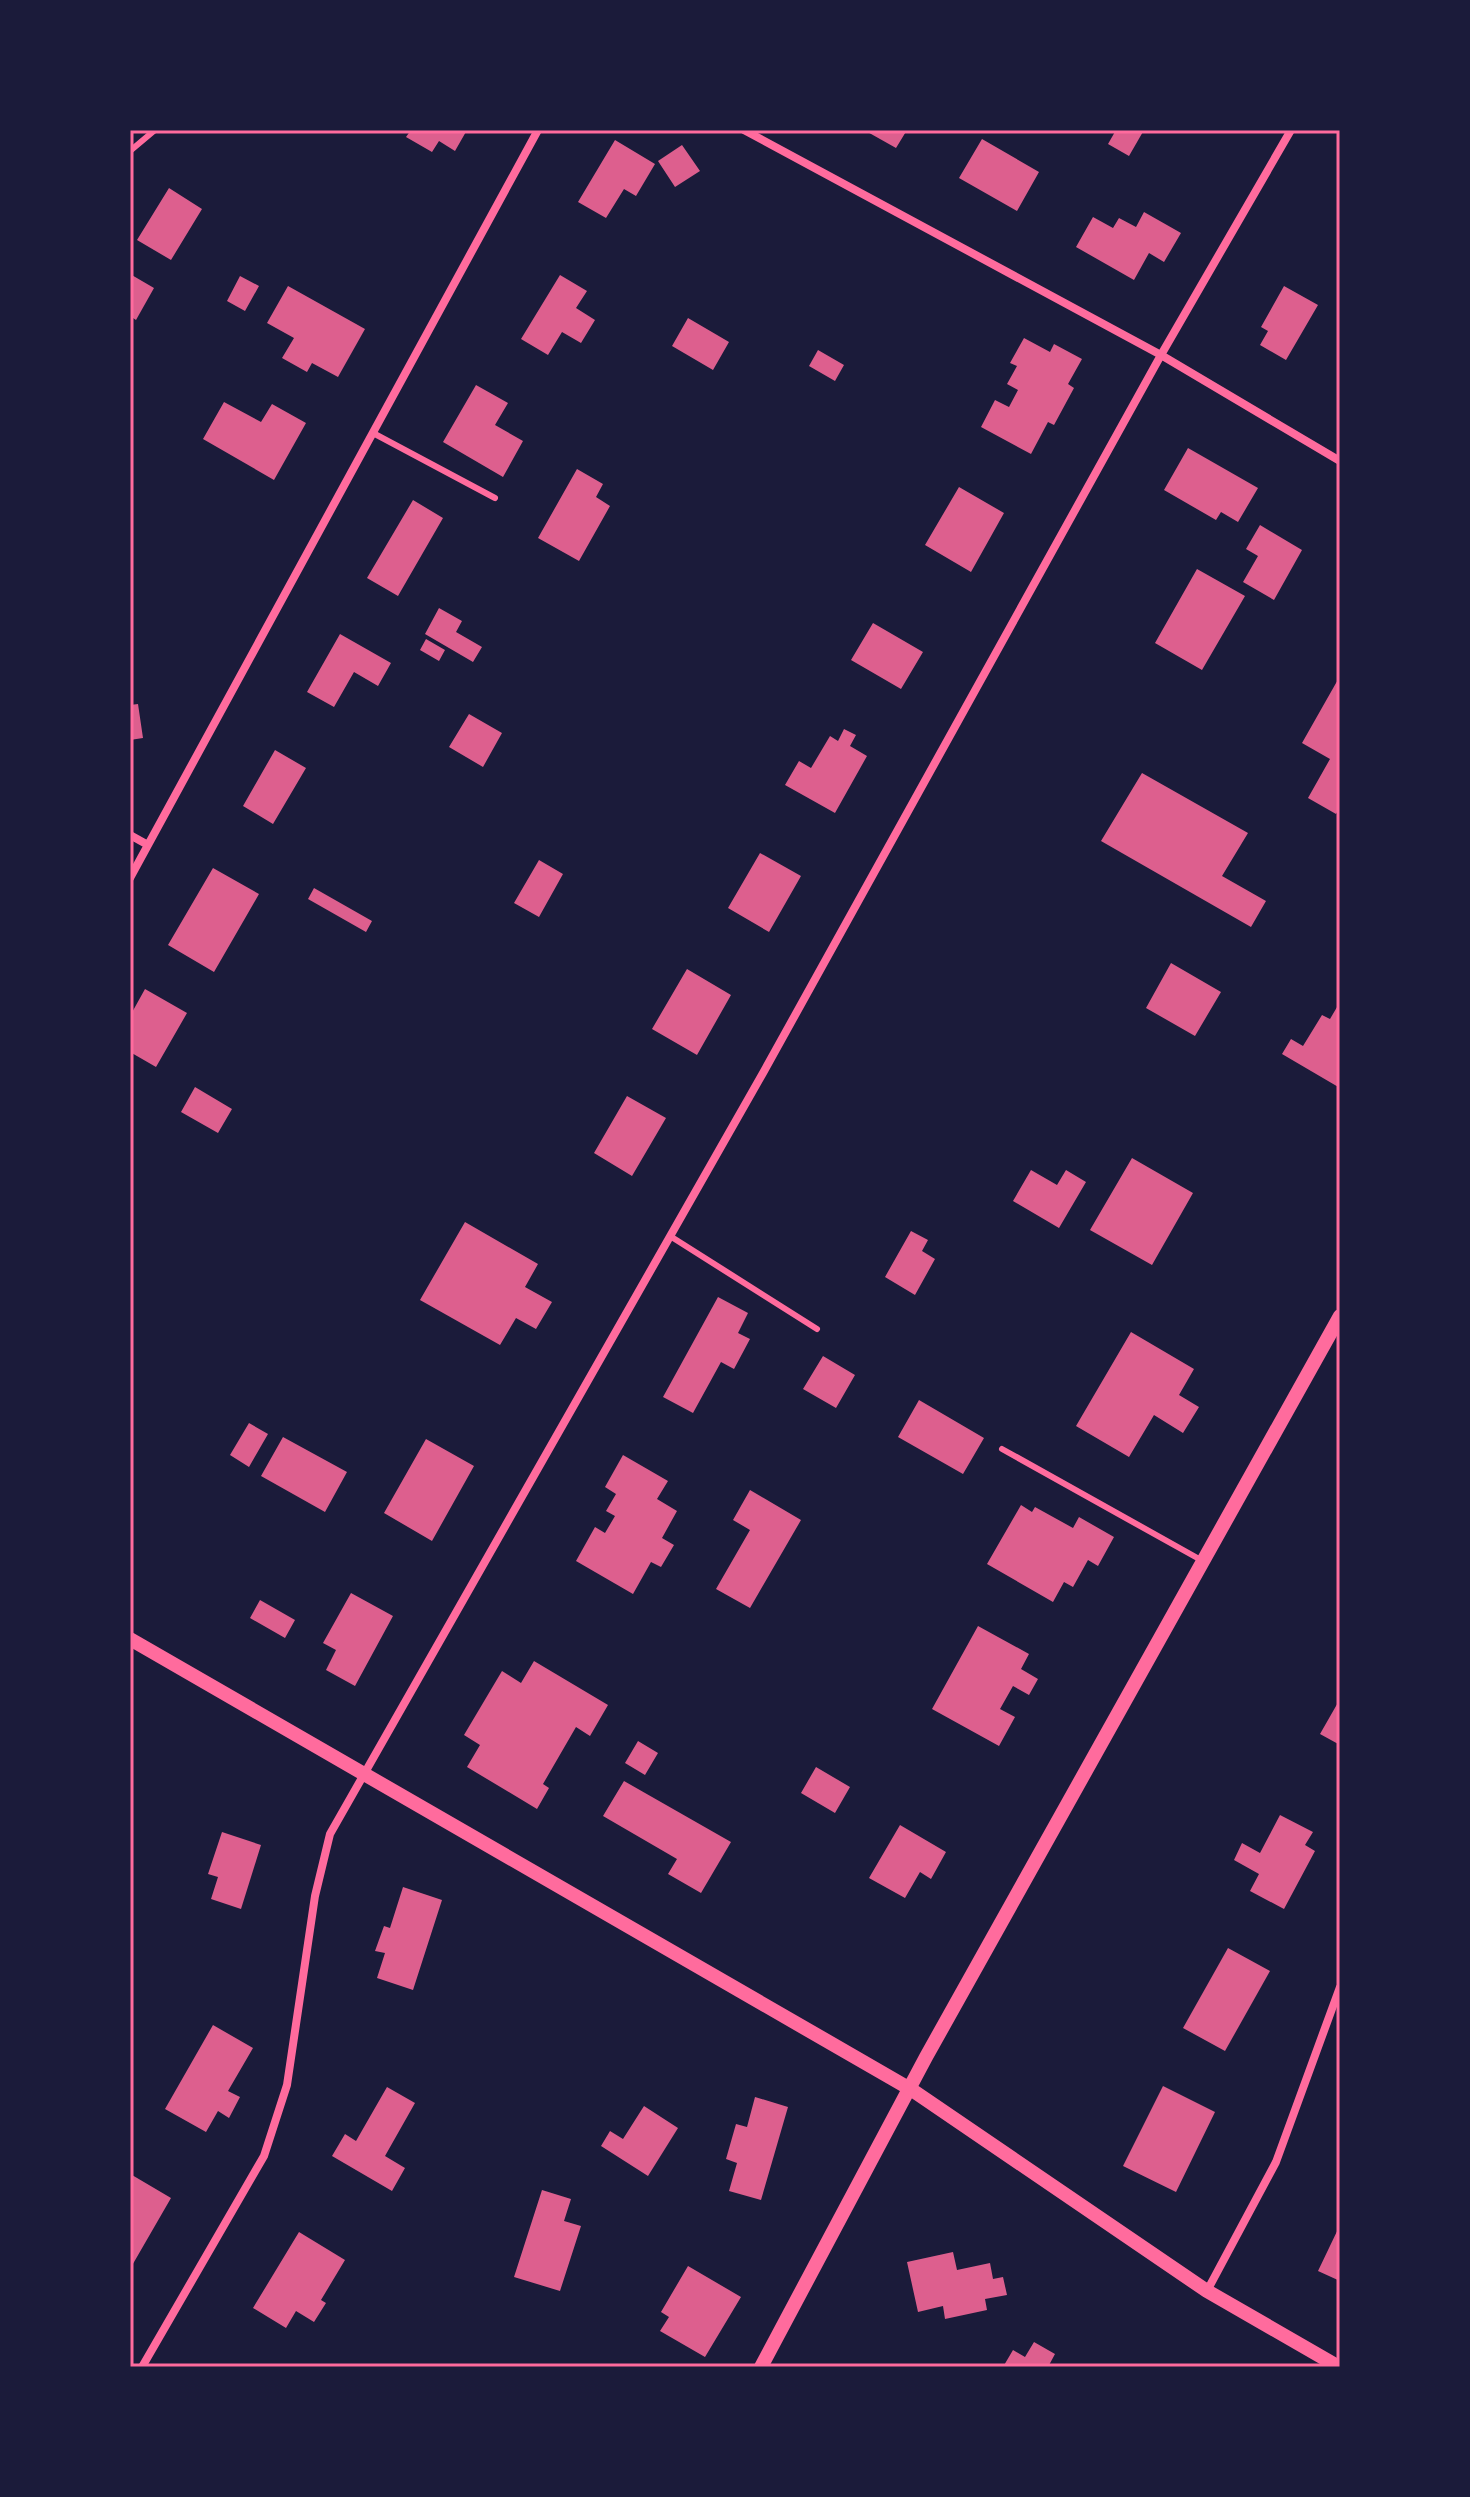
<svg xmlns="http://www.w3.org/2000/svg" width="1470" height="2497" viewBox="0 0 1470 2497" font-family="'Work Sans',sans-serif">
<rect width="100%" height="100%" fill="#1b1b3a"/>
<path fill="#dd5f8e" d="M 411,130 L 467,130 L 455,151 L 439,141 L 432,152 L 406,137 Z
M 864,130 L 907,130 L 896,148 Z
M 1116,130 L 1144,130 L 1129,156 L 1108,144 Z
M 982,139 L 1039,172 L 1017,211 L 959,178 Z
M 615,140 L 655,164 L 636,196 L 624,189 L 606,218 L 578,202 Z
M 682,145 L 700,171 L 675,187 L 658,161 Z
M 169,188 L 202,209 L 171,260 L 137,240 Z
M 1144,212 L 1181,233 L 1164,262 L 1149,253 L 1134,280 L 1076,247 L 1093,217 L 1113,228 L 1119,218 L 1136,227 Z
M 130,274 L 154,288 L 136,320 L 130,316 Z
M 560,275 L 587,291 L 576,308 L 595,320 L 581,343 L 562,332 L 548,355 L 521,339 Z
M 240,276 L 259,286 L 245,311 L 227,301 Z
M 288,286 L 365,329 L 338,377 L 312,363 L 307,372 L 282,358 L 294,338 L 267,323 Z
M 1284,286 L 1318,305 L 1286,360 L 1260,345 L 1268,331 L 1261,327 Z
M 688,318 L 729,342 L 713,370 L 672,346 Z
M 1024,338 L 1050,352 L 1054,344 L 1082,359 L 1068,384 L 1074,388 L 1054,425 L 1048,422 L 1031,454 L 981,427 L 995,400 L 1009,407 L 1018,390 L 1007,384 L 1017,366 L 1010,363 Z
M 818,350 L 844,365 L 835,381 L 809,366 Z
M 476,385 L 508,403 L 495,425 L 523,441 L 503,477 L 443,442 Z
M 224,402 L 261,422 L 272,404 L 306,423 L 274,480 L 203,439 Z
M 1188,448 L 1258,488 L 1238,522 L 1221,512 L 1216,520 L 1164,490 Z
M 577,469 L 603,484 L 596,497 L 610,506 L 579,561 L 538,538 Z
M 959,487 L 1004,513 L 971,572 L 925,545 Z
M 413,500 L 443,518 L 398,596 L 367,578 Z
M 1260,525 L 1302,550 L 1274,600 L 1243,582 L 1258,556 L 1246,549 Z
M 1197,569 L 1245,596 L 1202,670 L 1155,643 Z
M 439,608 L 462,621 L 456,632 L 482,647 L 473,662 L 425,634 Z
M 873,623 L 923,652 L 901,689 L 851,660 Z
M 340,634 L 391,663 L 378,686 L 354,672 L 334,707 L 307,692 Z
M 426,639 L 445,650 L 439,661 L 420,650 Z
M 1340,676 L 1340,807 L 1336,814 L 1308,798 L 1330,759 L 1302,743 Z
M 138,704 L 143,738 L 130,740 L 130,705 Z
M 469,714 L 502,733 L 483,767 L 449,747 Z
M 844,729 L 856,735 L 850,746 L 867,756 L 835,813 L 785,785 L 799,761 L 811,768 L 830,736 L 838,741 Z
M 275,750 L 306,768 L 273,824 L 243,806 Z
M 1142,773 L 1248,833 L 1222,876 L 1266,901 L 1251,927 L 1101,841 Z
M 760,853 L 801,876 L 769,932 L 728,908 Z
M 539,860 L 563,874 L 539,917 L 514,903 Z
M 213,868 L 259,894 L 214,972 L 168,945 Z
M 314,888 L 372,921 L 366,932 L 308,899 Z
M 1171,963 L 1221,992 L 1195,1036 L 1146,1008 Z
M 687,969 L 731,995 L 697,1055 L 652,1029 Z
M 145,989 L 187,1013 L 156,1067 L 130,1052 L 130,1016 Z
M 1340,1002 L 1340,1088 L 1282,1054 L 1291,1039 L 1303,1046 L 1322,1015 L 1330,1019 Z
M 195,1087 L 232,1109 L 218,1133 L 181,1112 Z
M 627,1096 L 666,1118 L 632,1176 L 594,1153 Z
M 1132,1158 L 1193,1193 L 1152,1265 L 1090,1230 Z
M 1031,1170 L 1057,1185 L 1066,1170 L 1086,1182 L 1059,1228 L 1013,1201 Z
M 465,1222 L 538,1264 L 525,1287 L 552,1302 L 536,1329 L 516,1318 L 500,1345 L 420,1300 Z
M 911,1231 L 928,1240 L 922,1251 L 935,1259 L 915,1295 L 885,1277 Z
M 718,1297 L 748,1313 L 738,1333 L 750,1339 L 734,1369 L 721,1362 L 693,1413 L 663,1397 Z
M 1131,1332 L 1194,1369 L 1179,1395 L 1199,1407 L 1183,1433 L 1154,1415 L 1129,1457 L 1076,1426 Z
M 823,1356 L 855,1375 L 836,1408 L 803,1389 Z
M 919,1400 L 984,1438 L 963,1474 L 898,1437 Z
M 249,1423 L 268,1434 L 249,1467 L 230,1455 Z
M 283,1437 L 347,1472 L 325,1512 L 261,1476 Z
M 426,1439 L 474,1466 L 432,1541 L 384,1513 Z
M 623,1455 L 668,1481 L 657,1499 L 677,1511 L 662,1538 L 674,1545 L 661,1567 L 651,1562 L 633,1594 L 576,1561 L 595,1527 L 605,1533 L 615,1516 L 606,1511 L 616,1494 L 605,1487 Z
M 750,1490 L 801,1520 L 750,1608 L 716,1589 L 750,1530 L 733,1520 Z
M 1021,1505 L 1032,1512 L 1035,1507 L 1073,1528 L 1079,1517 L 1114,1537 L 1098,1566 L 1088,1560 L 1073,1587 L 1064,1582 L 1053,1602 L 987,1564 Z
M 351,1593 L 393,1616 L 355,1686 L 326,1670 L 336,1650 L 323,1643 Z
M 260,1600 L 295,1620 L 285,1638 L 250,1618 Z
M 978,1626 L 1029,1654 L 1021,1669 L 1038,1679 L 1029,1695 L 1013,1686 L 1000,1709 L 1015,1717 L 999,1746 L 932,1709 Z
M 534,1661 L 608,1705 L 590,1736 L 576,1727 L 543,1784 L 549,1788 L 537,1809 L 467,1767 L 480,1745 L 464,1735 L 502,1671 L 521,1683 Z
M 1340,1699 L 1340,1745 L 1320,1734 Z
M 638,1741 L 658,1753 L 645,1775 L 625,1763 Z
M 816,1767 L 850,1787 L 835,1813 L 801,1793 Z
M 624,1781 L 731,1842 L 701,1893 L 668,1874 L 677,1859 L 603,1816 Z
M 1280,1815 L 1313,1832 L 1305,1845 L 1315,1851 L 1284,1909 L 1250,1891 L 1259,1874 L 1234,1860 L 1242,1843 L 1260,1853 Z
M 900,1825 L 946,1852 L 931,1879 L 920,1872 L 905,1898 L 869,1878 Z
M 222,1832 L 261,1845 L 241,1909 L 211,1899 L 218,1877 L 208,1874 Z
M 403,1887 L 442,1900 L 413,1990 L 377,1978 L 385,1953 L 375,1951 L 384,1926 L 390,1928 Z
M 1228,1948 L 1270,1971 L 1225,2051 L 1183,2028 Z
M 213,2025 L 253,2048 L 228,2091 L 240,2097 L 229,2118 L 218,2111 L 206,2132 L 165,2109 Z
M 1163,2086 L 1215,2112 L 1176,2192 L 1123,2166 Z
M 387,2087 L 415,2103 L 385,2156 L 405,2168 L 392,2191 L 332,2156 L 345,2134 L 356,2141 Z
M 755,2097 L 788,2107 L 761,2200 L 729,2191 L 737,2163 L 726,2159 L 736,2124 L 747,2127 Z
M 644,2106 L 678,2128 L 648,2176 L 601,2146 L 610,2131 L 623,2139 Z
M 132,2175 L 171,2198 L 130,2269 L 130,2178 Z
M 542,2190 L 571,2199 L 564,2221 L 581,2226 L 560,2291 L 514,2277 Z
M 1340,2225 L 1340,2281 L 1318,2271 Z
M 299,2232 L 345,2260 L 321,2300 L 326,2303 L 314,2322 L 296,2311 L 286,2328 L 253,2308 Z
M 953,2252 L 957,2270 L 990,2263 L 993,2279 L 1003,2277 L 1007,2295 L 985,2299 L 987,2310 L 945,2319 L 943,2306 L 918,2312 L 907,2262 Z
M 688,2266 L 741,2297 L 705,2357 L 660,2331 L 669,2317 L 661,2312 Z
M 1034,2342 L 1055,2354 L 1048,2367 L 1003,2367 L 1013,2350 L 1025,2357 Z"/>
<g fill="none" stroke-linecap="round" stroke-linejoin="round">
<path stroke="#ff6b9d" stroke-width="6" d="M 130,151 L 155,130
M 373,433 L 495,498
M 670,1236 L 817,1329
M 1002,1449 L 1201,1560"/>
<path stroke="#ff6b9d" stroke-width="8" d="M 744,130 L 1161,355 L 1340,461
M 130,835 L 148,845
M 130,878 L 538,130
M 1207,2291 L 1276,2162 L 1340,1987
M 142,2367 L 264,2156 L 287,2085 L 315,1896 L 330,1834 L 763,1073 L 1161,355 L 1291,130"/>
<path stroke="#ff6b9d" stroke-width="14" d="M 130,1639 L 912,2090 L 1207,2291 L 1339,2367
M 761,2367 L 926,2057 L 1340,1316"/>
</g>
<rect width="1470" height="2497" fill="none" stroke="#1b1b3a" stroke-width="264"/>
<rect x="132" y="132" width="1206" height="2233" fill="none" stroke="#ff6b9d" stroke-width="3"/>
</svg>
